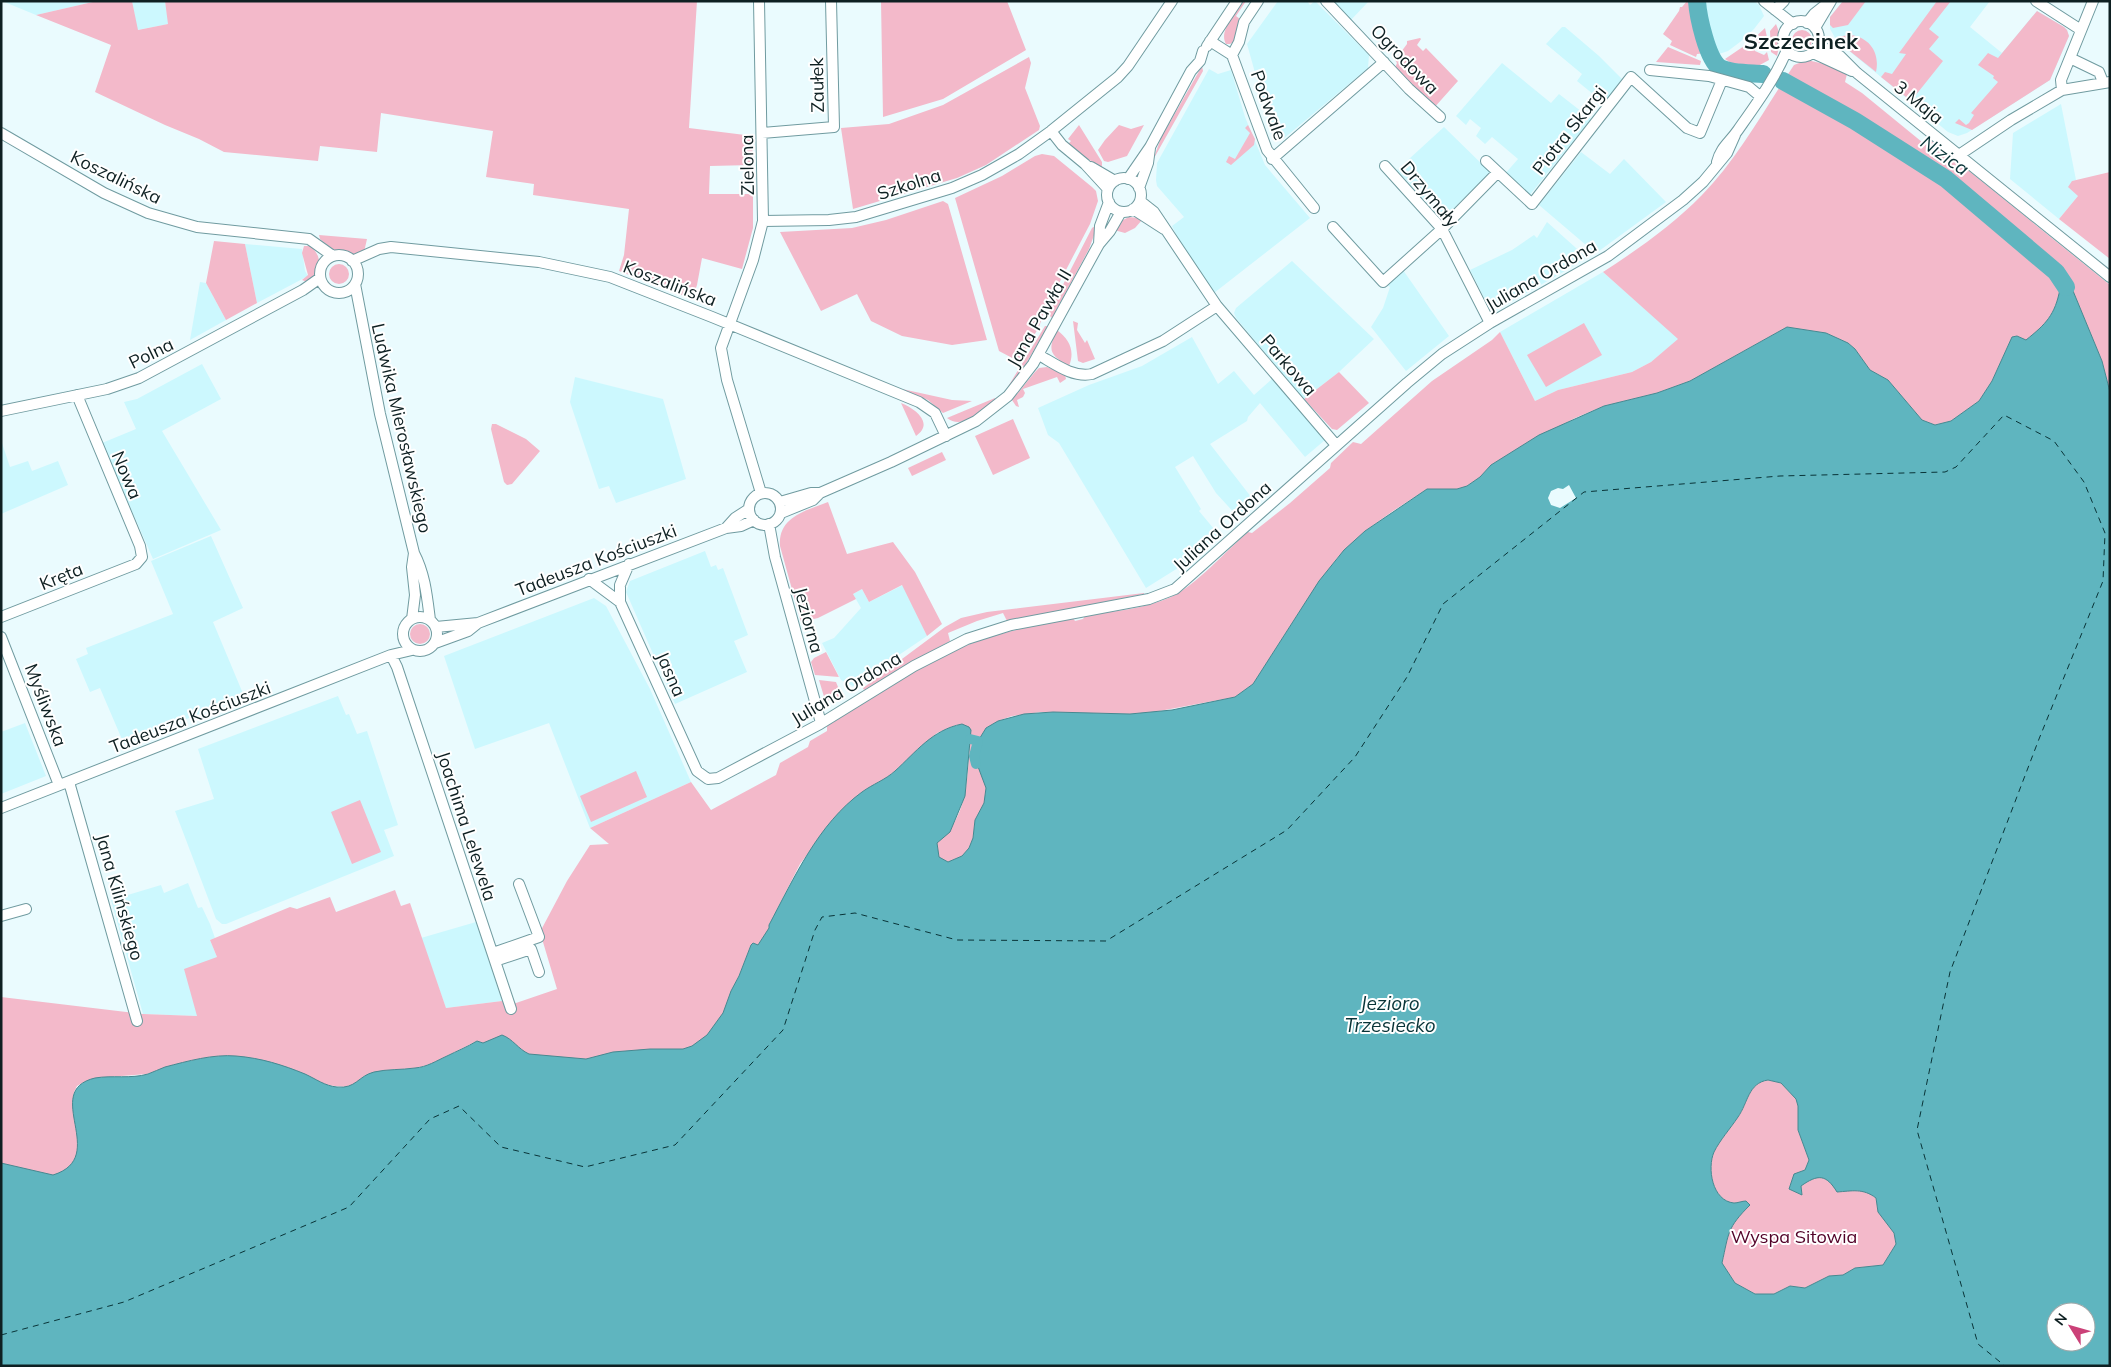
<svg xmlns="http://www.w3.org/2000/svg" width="2111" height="1367" viewBox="0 0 2111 1367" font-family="Mulish,sans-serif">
<rect width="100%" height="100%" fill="#eafbfe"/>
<path fill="#ccf8fe" d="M 2,1 L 97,1 L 36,15 Z
M 132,1 L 165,1 L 169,24 L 137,30 Z
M 1278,1 L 1307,1 L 1310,5 L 1315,1 L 1369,55 L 1368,68 L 1282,140 L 1273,137 L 1247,44 Z
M 1331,1 L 1369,1 L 1350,21 Z
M 1701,1 L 1754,1 L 1759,5 L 1764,16 L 1754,29 L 1740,42 L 1728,51 L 1716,55 L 1703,23 Z
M 1843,1 L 1990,1 L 1970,27 L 2002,53 L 2037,11 L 2064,27 L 2067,30 L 2069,36 L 2050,80 L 1967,133 L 1958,136 L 1948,132 L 1837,41 L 1830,29 L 1830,17 Z
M 1562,27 L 1565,27 L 1599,56 L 1622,79 L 1604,103 L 1577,81 L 1582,74 L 1546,44 Z
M 1502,63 L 1551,103 L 1559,94 L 1591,119 L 1529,196 L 1504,175 L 1518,159 L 1492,137 L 1485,144 L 1476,136 L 1481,128 L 1470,119 L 1466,125 L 1456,116 Z
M 1209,69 L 1218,74 L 1231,70 L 1245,117 L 1265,165 L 1310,218 L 1214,293 L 1182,247 L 1172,226 L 1184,217 L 1157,186 L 1156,180 L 1157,163 Z
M 2061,104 L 2076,180 L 2072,181 L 2078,196 L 2059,219 L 2010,179 L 2013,133 Z
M 1444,127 L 1490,172 L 1443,219 L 1397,170 Z
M 1581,152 L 1610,174 L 1624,159 L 1666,202 L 1599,251 L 1593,251 L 1539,205 Z
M 1547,222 L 1585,256 L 1584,260 L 1492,313 L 1470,270 L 1512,250 L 1534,235 L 1537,238 Z
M 245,244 L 302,249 L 305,271 L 308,276 L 257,303 Z
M 1292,261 L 1374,339 L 1339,372 L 1304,399 L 1236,318 L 1234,313 L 1236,308 Z
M 1403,270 L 1449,336 L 1406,371 L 1371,327 L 1383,308 L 1390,287 L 1387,285 Z
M 1603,272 L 1679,339 L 1651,362 L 1632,372 L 1558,390 L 1535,401 L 1500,332 Z
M 200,282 L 206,283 L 226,320 L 190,340 Z
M 1192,337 L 1218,384 L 1234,371 L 1254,395 L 1272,379 L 1325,440 L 1305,457 L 1260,403 L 1248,417 L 1247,421 L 1210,444 L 1255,502 L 1238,517 L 1216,493 L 1193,456 L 1175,467 L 1201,509 L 1199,511 L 1219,535 L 1194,558 L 1146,588 L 1059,443 L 1048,435 L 1038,408 L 1089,385 L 1142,366 Z
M 202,364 L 221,399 L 162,431 L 221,530 L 153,559 L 102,443 L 136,429 L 124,402 L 137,399 Z
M 575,377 L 663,399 L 686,479 L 616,503 L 609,486 L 599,489 L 570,402 Z
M 1,440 L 10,467 L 28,461 L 32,471 L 58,461 L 68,485 L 1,514 Z
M 211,536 L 243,608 L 213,622 L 244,696 L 124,744 L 100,688 L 90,692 L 76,659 L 88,654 L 86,648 L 173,614 L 151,561 Z
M 705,551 L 711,567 L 716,565 L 718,570 L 723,568 L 748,635 L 734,641 L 747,672 L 675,704 L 626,592 L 630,581 Z
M 903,585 L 927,636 L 853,686 L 841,680 L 822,643 L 834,638 L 861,608 L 853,594 L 862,589 L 869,602 Z
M 594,598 L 606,606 L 650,689 L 691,782 L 590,828 L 549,723 L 475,749 L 444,656 Z
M 338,696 L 346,715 L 349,714 L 357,734 L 367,731 L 398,825 L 384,830 L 394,856 L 226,924 L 222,924 L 216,919 L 175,811 L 214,799 L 198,749 Z
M 25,723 L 46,776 L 1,794 L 1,732 Z
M 188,883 L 198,908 L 202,907 L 210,924 L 215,938 L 210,940 L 217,957 L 197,1016 L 143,1014 L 111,900 L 161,885 L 164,893 Z
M 476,922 L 502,1001 L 446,1008 L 421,938 Z"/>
<path fill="#f3b9ca" d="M 97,1 L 132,1 L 138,30 L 168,24 L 165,1 L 697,1 L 689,128 L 753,136 L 752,165 L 710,166 L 709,194 L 753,194 L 753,228 L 742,269 L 702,258 L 697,285 L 692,299 L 619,271 L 624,255 L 629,209 L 533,195 L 534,184 L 486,177 L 493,131 L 381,113 L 377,152 L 320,146 L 318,161 L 224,152 L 199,139 L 165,125 L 95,92 L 111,45 L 36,15 Z
M 881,1 L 1007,1 L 1026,50 L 943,99 L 883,117 Z
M 1244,1 L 1246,1 L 1236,16 L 1240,19 L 1235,41 L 1230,44 L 1226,44 C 1218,31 1237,12 1244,1 Z
M 1687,1 L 1694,6 L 1696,23 L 1707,53 L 1697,54 L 1696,57 L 1670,45 L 1672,41 L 1663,34 L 1679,11 L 1680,7 L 1682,7 Z
M 1843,1 L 1866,1 L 1848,25 L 1833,28 L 1830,25 L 1830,17 Z
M 1937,1 L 1951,1 L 1929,29 L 1939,37 L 1929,49 L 1943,61 L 1911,101 L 1881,77 L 1885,72 L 1892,74 L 1906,54 L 1899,53 Z
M 2037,11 L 2064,27 L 2067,30 L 2069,36 L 2050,80 L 1972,130 L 1955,123 L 1959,119 L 1966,125 L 1969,123 L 1974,115 L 1971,113 L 1998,82 L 1993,78 L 1994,76 L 1978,65 L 1988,53 L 1998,58 Z
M 1776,24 L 1781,37 L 1777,56 L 1771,52 L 1770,31 Z
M 1765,28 L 1768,42 L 1763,41 L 1755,45 L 1755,51 L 1764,55 L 1767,52 L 1769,60 L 1758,66 L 1731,63 L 1725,59 L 1750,42 Z
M1792 40a10 10 0 1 1 20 0a10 10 0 1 1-20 0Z
M 1851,35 C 1871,38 1880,54 1876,72 L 1837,41 L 1842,36 Z
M 1420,38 L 1421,39 L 1417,45 L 1423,51 L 1426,48 L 1458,81 L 1433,109 L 1395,68 L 1397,63 L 1395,60 L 1407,44 L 1407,41 Z
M 1668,47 L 1701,61 L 1700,65 L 1656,62 Z
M 1029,57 L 1031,63 L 1025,88 L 1040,126 L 1039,130 L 986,165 L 957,178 L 853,209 L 841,128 L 889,124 L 943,105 Z
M 1807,60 L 1829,65 L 1847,74 L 1845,82 L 1862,93 L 1922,142 L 1927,137 L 2110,285 L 2110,392 L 2102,361 L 2071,286 L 2060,289 C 2055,315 2046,324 2026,341 L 2017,336 L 2012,337 L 1992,381 L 1979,401 L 1951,421 L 1935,425 L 1922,420 L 1888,380 L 1870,370 L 1855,349 L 1848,343 L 1826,333 L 1787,327 L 1690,381 L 1657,393 L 1604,406 L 1575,418 L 1491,465 L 1480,477 L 1467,486 L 1457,489 L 1427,489 L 1393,511 L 1365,531 L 1337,558 L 1299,612 L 1253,684 L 1235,697 L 1154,712 L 1130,714 L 1041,712 L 1012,716 L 998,721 L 986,728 L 975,746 L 986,788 L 984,803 L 975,820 L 973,838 L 969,848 L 962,856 L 948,862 L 939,858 L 937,843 C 971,814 966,775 971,734 L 956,725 L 937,733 L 888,777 L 862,792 L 834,819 L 800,864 L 769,925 L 769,928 L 758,946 L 753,943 L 751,945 L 739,976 L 731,991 L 734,1030 L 602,1086 L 477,1041 L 431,1064 L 417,1068 L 389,1070 L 364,1076 L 355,1085 L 346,1087 L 325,1085 L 284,1066 L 179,1064 L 147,1074 L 96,1078 L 84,1082 L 77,1086 L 74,1092 L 73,1100 L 78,1141 L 77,1155 L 101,1157 L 1,1243 L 1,997 L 143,1014 L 197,1016 L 184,969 L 217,957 L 210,940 L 290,907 L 297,909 L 330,897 L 336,912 L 395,890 L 401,906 L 464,885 L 410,903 L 446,1008 L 502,1001 L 516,1003 L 557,989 L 540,932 L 567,881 L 590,845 L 609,844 L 590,828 L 691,782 L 711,810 L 776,775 L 780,763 L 808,747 L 810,741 L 827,731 L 827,726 C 873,698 919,665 970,644 C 1003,631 1038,625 1073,618 L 1075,621 L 1083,619 L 1085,616 C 1113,611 1145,609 1171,597 C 1194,587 1228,549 1248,532 L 1252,533 L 1290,503 L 1330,468 L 1331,463 L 1353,442 L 1361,444 L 1432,381 L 1492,340 L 1500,332 L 1535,401 L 1558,390 L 1632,372 L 1651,362 L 1678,339 L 1603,272 C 1637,250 1674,224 1702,195 C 1739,157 1765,108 1794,65 Z
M 1202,66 L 1203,71 L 1153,160 L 1161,138 Z
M 1079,125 L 1102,162 L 1102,167 L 1084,157 L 1068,144 L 1071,141 L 1068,139 Z
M 1119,125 L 1131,129 L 1144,125 L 1127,156 L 1108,162 L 1104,161 L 1098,150 L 1105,140 Z
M 1248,125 L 1255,139 L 1254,145 L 1231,165 L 1226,162 L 1229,156 L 1235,159 L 1250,133 L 1245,128 Z
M 1042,154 L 1054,156 L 1092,187 L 1096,191 L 1098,201 L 1090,224 L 1044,312 L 1039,327 L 1020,359 L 1016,360 L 999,351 L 955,198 L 1002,176 L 1035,156 Z
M 2110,172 L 2110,259 L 2059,219 L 2078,196 L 2068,187 L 2072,181 Z
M 943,201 L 948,204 L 987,340 L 952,345 L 902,336 L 871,321 L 857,294 L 821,311 L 780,232 L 852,228 L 886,220 Z
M 1129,217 L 1139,218 L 1142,220 L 1135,228 L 1125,233 L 1114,230 L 1119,222 Z
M 1095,226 L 1097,227 L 1089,249 L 1052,318 L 1048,314 L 1092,228 Z
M 319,235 L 367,239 L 364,252 C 345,259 334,251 320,239 Z
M 214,241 L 245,244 L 257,303 L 226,320 L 206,283 Z
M 304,246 L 310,246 C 324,257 321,272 307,282 L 302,280 L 308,275 L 302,253 Z
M329 274a10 10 0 1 1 20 0a10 10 0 1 1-20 0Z
M 1073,321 L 1078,323 L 1077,330 L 1085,343 L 1087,340 L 1095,359 L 1083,363 L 1078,361 Z
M 1584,323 L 1602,355 L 1546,387 L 1527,355 Z
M 1045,326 L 1048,326 L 1021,372 L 1006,390 Z
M 1057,330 C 1070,340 1075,351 1069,366 C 1050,355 1047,351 1057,330 Z
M 1047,367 L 1065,375 L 1066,379 L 1060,383 L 1057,377 L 1023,389 L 1025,393 L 1023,397 L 1017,400 L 1019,407 L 1016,406 L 1012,400 L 1035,372 L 1039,368 Z
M 1339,372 L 1369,403 L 1337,430 L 1332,429 L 1304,399 Z
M 902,389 L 952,400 L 972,401 L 943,413 L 928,400 Z
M 995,398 L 996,399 C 984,409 963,431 947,418 Z
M 901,403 C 914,408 935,423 916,436 Z
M 1013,419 L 1030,458 L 993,475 L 975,436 Z
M 492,424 L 496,424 L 526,439 L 540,451 L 512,484 L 507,485 L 504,482 L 491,429 Z
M 942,452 L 946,460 L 912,476 L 908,468 Z
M 828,502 L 847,554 L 893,542 L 915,572 L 942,624 L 927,636 L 902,585 L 869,602 L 862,589 L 853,594 L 856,599 L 818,618 L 801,622 L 780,546 C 778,517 805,511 828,502 Z
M 1144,593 L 1144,594 L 1007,621 L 1003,613 L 977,621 L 948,633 L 950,641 L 864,690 L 863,688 L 945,627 L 961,618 L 987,612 Z
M410 634a10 10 0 1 1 20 0a10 10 0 1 1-20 0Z
M 826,652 L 839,677 L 815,675 L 811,662 L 814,658 Z
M 819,680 L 836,682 L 842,697 L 836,701 L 825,700 Z
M 636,771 L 647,797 L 591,822 L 580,796 Z
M 360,800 L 381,852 L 352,864 L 331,812 Z
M 1768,1080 L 1781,1083 L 1796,1099 L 1798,1106 L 1798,1130 L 1809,1160 L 1805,1170 L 1794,1175 L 1789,1189 L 1802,1195 L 1801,1186 L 1814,1178 L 1821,1177 L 1855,1190 L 1867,1191 L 1876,1198 L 1878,1211 L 1894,1233 L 1896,1244 L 1883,1265 L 1855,1268 L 1843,1275 L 1829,1276 L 1805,1288 L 1790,1286 L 1774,1294 L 1755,1294 L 1735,1283 L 1722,1263 C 1724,1253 1725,1241 1728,1231 C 1733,1218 1743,1214 1746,1201 C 1742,1201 1737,1203 1734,1203 C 1712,1201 1707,1168 1714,1152 C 1720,1140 1730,1129 1738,1117 C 1748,1103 1748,1083 1768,1080 Z"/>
<path fill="#5fb5bf" stroke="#478890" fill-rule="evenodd" d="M 2071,286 L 2102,361 L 2110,392 L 2110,1366 L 1,1366 L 1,1163 L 53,1175 C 111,1157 40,1091 95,1078 C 112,1075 131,1079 148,1074 C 154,1072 159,1069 165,1067 C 188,1061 213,1054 236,1056 C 261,1058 283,1065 305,1074 C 316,1079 325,1086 337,1087 C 356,1089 358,1076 374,1072 C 387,1069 401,1070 415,1068 C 427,1067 436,1061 447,1056 C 457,1051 467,1047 477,1041 L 483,1043 L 502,1035 C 513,1039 518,1049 529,1054 L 586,1059 L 613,1052 L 650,1049 L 683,1049 L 692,1046 L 707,1035 L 723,1013 L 731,991 L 739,976 L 751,945 L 753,943 L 758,945 L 769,928 L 769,925 C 794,878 818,824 862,792 C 873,784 885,780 895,771 C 916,752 932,730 962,724 L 969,727 L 971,730 L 965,796 L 950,832 L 937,843 L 939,857 L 948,862 L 962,856 L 969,848 L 973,838 L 975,820 L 984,803 L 986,788 L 974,756 L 978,741 L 986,728 L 998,721 L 1024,714 L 1053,712 L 1130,714 L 1172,710 L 1235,697 L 1253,684 L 1319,581 L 1344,550 L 1365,531 L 1427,489 L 1457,489 L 1467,486 L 1480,477 L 1491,465 L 1539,435 L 1604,406 L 1657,393 L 1690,381 L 1787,327 L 1826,333 L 1848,343 L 1855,349 L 1870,370 L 1888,380 L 1922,420 L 1935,425 L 1951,421 L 1979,401 L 1992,381 L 2012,337 L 2017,336 L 2026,340 C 2046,324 2055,315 2060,289 ZM 1768,1080 L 1781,1083 L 1796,1099 L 1798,1106 L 1798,1130 L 1809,1160 L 1805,1170 L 1794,1174 L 1789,1189 L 1802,1195 L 1801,1186 C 1818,1174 1826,1174 1837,1192 C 1852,1191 1863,1188 1876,1198 L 1878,1212 L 1894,1233 L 1896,1244 L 1883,1265 L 1855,1268 L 1843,1275 L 1829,1276 L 1805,1288 L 1790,1286 L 1774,1294 L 1755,1294 L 1735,1283 L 1722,1263 C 1729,1232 1727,1228 1750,1205 L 1746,1201 C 1742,1201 1738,1203 1734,1203 C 1712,1201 1707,1168 1714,1152 C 1720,1140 1730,1129 1738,1117 C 1748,1103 1748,1083 1768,1080 ZM 2056,1312 L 2086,1312 L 2086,1342 L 2056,1342 Z"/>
<path fill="#eafbfe" d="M 1569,485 L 1576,498 L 1560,508 L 1551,505 L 1548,498 L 1551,491 L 1558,488 L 1563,489 Z"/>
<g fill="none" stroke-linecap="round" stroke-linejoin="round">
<path stroke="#5fb5bf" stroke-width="10" d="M 970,739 L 978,741 L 974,756 L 976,764"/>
<path stroke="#5fb5bf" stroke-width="18" d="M 1697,1 C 1698,16 1707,59 1720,68 C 1731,74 1751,73 1763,74
M 1783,81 L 1855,121 L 1946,179 L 2056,272 L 2066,287"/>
<path stroke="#093438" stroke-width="1" stroke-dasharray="6 5" stroke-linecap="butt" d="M 1,1335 L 124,1302 L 349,1207 L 430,1119 L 459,1106 L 501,1147 L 585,1167 L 675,1145 L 783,1030 L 815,930 L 822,917 L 855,913 L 957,940 L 1106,941 L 1287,830 L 1355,757 L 1407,677 L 1443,604 L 1584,492 L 1780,476 L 1945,472 L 1956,467 L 2004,415 L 2054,441 L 2084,482 L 2105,533 L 2103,581 L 2039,739 L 1950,972 L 1917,1130 L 1978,1344 L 2005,1366"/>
<defs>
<path id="minor" d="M 759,1 L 763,221 L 753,260 L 721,348 L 727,380 L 761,493
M 1326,1 L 1409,89 L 1440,117
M 1764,1 L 1793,24
M 2036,1 L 2081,30
M 1775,10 L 1784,1
M1783 39a18 18 0 1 1 36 0a18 18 0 1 1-36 0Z
M 1807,23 L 1814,14 L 1829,2
M 1815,28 L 1831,1
M 1210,41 L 1232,55 L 1267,150 L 1314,208
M 1818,45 L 1840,56 L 1857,73 L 2110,277
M 1207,46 L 1237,1
M 1813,53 L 1852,71
M 1232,55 L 1239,42 L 1244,22 L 1258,1
M 2070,58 L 2099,72 L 2103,82
M 1650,70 L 1709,76 L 1749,87 L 1761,97
M 2062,90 L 2061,80 L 2093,1
M 1051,131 L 1062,145 L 1085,164 L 1108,189
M 1,133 L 104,193 L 148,213 L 197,227 L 309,239 L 333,256
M 762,133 L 834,127 L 831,1
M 1959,155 L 2011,120 L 2062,90 L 2110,82
M 1272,159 L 1384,62
M 1486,161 L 1532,204 L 1631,77 L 1687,128 L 1700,133 L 1722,80
M 1717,162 C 1721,147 1729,143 1738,130 C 1757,103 1774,80 1787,50
M 1385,166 L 1442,229 L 1490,323
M 1091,167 L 1115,181
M1107 195a17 17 0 1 1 34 0a17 17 0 1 1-34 0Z
M 1128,179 L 1150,147 L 1191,71 L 1200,61 L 1203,51
M 1139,188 L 1148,163 L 1150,148
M 1140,201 L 1154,212 L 1217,306 L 1336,445
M 1133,209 L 1164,229
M 763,221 L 829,220 L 856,217 L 952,188 L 982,175 L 1019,154 L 1051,131 L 1118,77 L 1128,66 L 1172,1
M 1333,227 L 1383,282 L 1442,229 L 1497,173
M 1099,244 L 1100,226 L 1109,202
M320 274a19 19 0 1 1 38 0a19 19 0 1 1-38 0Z
M 352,261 L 379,249 L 391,247 L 539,262 L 610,277 L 712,317 L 919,402 L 935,413 L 946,436
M 355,284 L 380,414 L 414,553 C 425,574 427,596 430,620
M 1039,355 C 1055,364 1073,378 1092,374 L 1163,341 L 1217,306
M 1,411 L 107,389 L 139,378 L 303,290 L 320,278
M749 509a16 16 0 1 1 32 0a16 16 0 1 1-32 0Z
M 780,502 L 811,493 L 820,493
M 781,513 L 813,500 L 820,493 L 891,462 L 976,421 L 1008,396 L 1033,364 L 1099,244 L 1110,231 L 1121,212
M 769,524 L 775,557 L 821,723
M 726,528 L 735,518 L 749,509
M 629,564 L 620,585 L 620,602 L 697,771 L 708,779 L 718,778 L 820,724 L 914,666 L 967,639 L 1011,625 L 1149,599 L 1175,589 L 1407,383 L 1442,354 L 1490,323 L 1608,256 L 1683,200 L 1703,182 L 1727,153 L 1735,135
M 589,579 L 620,602
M403 634a17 17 0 1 1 34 0a17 17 0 1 1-34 0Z
M 1,617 L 136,564 L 142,557 L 140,546 L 77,395
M 412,619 L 415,595 L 412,567 L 414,553
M 436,627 L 478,623 L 726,528 L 741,526 L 754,520
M 1,637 L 59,785
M 435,643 L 468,631 L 478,623
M 391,655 L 397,667 L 511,1009
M 69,782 L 137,1021
M 1,808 L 391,655 L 412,650
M 1,916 L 26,909
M 493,953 L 539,937 L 519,884
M 495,961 L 531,949 L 539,972"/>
</defs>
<use href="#minor" stroke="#709ba0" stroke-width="12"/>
<use href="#minor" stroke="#fff" stroke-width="10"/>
</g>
<g text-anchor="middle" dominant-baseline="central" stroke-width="4" stroke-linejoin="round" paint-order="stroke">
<g font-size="18" fill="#0e2022" stroke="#fff">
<text transform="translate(1405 59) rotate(46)">Ogrodowa</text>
<text transform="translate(817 85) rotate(-91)">Zaułek</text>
<text transform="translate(1919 102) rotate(39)">3 Maja</text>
<text transform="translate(1269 105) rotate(70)">Podwale</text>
<text transform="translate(1569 130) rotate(-52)">Piotra Skargi</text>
<text transform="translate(747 165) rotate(-91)">Zielona</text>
<text transform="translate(116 177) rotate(26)">Koszalińska</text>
<text transform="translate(909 184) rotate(-18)">Szkolna</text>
<text transform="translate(1430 194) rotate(50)">Drzymały</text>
<text transform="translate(1541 275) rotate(-30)">Juliana Ordona</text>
<text transform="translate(670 283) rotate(21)">Koszalińska</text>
<text transform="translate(1039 318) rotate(-60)">Jana Pawła II</text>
<text transform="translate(151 353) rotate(-26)">Polna</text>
<text transform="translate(1289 365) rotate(49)">Parkowa</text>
<text transform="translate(402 428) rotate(77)">Ludwika Mierosławskiego</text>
<text transform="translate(127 475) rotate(67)">Nowa</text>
<text transform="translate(1222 526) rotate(-42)">Juliana Ordona</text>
<text transform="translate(596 560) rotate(-21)">Tadeusza Kościuszki</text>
<text transform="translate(61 576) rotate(-22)">Kręta</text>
<text transform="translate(809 620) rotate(75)">Jeziorna</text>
<text transform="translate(671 674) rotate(66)">Jasna</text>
<text transform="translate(846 688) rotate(-31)">Juliana Ordona</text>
<text transform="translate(46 705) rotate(69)">Myśliwska</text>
<text transform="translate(190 717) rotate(-21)">Tadeusza Kościuszki</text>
<text transform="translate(467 826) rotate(72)">Joachima Lelewela</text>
<text transform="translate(120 897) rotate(74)">Jana Kilińskiego</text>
</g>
<g font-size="18" fill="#520228" stroke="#fff">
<text x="1794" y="1236">Wyspa Sitowia</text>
</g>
<g font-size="19" font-style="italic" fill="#093438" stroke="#fff">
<text transform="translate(1945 155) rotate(35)">Nizica</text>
<text x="1390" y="1003">Jezioro<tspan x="1390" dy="22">Trzesiecko</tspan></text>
</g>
<g font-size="22" font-weight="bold" fill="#0e2022" stroke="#fff">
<text x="1801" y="41">Szczecinek</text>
</g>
</g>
<rect width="2111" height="1367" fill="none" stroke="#0e2022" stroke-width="5"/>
<g transform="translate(2071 1327) rotate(307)"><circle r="24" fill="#ffffff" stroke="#9fa6a7"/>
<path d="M0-4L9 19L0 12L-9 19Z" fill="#cb4178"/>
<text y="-8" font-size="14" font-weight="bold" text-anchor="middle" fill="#0e2022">N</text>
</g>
</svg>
